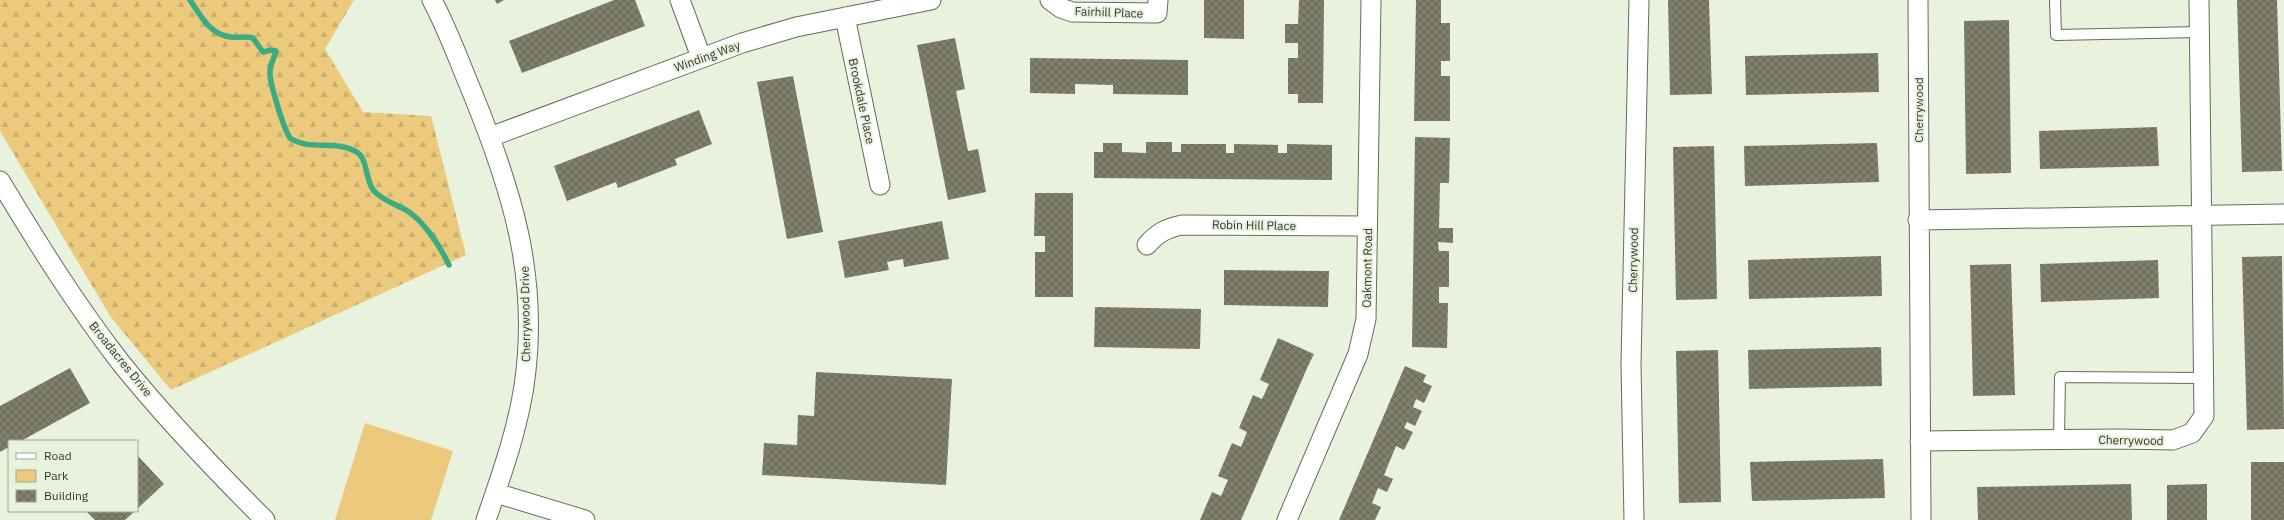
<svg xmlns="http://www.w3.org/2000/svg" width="2284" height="520" viewBox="0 0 2284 520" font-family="'IBM Plex Sans',sans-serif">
<defs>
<pattern id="forest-firs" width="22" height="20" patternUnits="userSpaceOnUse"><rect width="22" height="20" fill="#ebca7d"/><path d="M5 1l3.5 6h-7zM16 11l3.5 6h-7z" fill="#caae6c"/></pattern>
<pattern id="building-cross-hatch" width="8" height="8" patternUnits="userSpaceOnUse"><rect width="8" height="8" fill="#7f7f6b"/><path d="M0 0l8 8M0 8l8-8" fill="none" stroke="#696958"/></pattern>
</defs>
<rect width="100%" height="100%" fill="#e9f2dd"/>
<path fill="url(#forest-firs)" d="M 0,0 L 354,0 L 325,49 L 363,112 L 431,116 L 466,255 L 171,390 L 110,316 L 0,131 Z"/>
<path fill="#ebca7d" d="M 365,423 L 453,451 L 431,520 L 335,520 Z"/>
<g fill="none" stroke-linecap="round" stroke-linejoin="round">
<path stroke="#3aab82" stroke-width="5.5" d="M 190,0 C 200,15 210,35 231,37 C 238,38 245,36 253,38 L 263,52 L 271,50 L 276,51 C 274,58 270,65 270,72 C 269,81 284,130 290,138 C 309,151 335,140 355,151 C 369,158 364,179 374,191 C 382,200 395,204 406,210 C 424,221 440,246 449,265"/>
</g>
<path fill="url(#building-cross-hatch)" d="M 495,0 L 504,0 L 497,4 Z
M 614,0 L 635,0 L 645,26 L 522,73 L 509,41 Z
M 1204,0 L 1244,0 L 1244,39 L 1204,38 Z
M 1299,0 L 1324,0 L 1323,103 L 1298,103 L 1298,94 L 1288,94 L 1288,58 L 1298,58 L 1298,43 L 1285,43 L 1285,24 L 1298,24 Z
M 1416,0 L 1441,0 L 1441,23 L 1450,23 L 1450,61 L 1441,61 L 1441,76 L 1450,76 L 1450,121 L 1414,121 Z
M 1668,0 L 1709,0 L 1712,94 L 1670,95 Z
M 2237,0 L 2277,0 L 2282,171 L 2242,172 Z
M 2009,20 L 2011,173 L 1966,174 L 1964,21 Z
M 955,38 L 965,89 L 956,91 L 968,151 L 978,149 L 986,192 L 948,200 L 917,45 Z
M 1878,53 L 1879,92 L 1746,95 L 1745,56 Z
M 1030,58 L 1188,60 L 1188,95 L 1113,94 L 1113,85 L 1075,84 L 1075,94 L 1030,93 Z
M 793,76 L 823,232 L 787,239 L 757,82 Z
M 699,110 L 712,144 L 675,159 L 677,165 L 618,188 L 616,182 L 567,201 L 554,166 Z
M 2157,127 L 2159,166 L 2040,169 L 2039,131 Z
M 1415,137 L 1450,138 L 1449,183 L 1440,183 L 1439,228 L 1453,228 L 1453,243 L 1438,242 L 1439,251 L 1449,251 L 1449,287 L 1439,287 L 1439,303 L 1448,303 L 1447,348 L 1412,347 Z
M 1146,142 L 1172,142 L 1172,152 L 1181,152 L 1181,144 L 1226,144 L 1226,153 L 1234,153 L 1234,144 L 1278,145 L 1278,153 L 1287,153 L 1287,144 L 1332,145 L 1332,180 L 1094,178 L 1094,152 L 1103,152 L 1103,143 L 1122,143 L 1122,152 L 1146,153 Z
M 1877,143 L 1879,182 L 1745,186 L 1744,146 Z
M 1714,146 L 1717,299 L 1676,300 L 1673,147 Z
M 1035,193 L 1073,193 L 1073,297 L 1035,297 L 1035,252 L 1045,252 L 1045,236 L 1034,236 Z
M 942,221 L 949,259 L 904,267 L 903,259 L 887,262 L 889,270 L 845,278 L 838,241 Z
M 1881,256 L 1882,296 L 1749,299 L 1748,260 Z
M 2282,256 L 2284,429 L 2247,430 L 2242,257 Z
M 2158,260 L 2159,298 L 2041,302 L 2040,264 Z
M 2011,264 L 2015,395 L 1973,396 L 1970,265 Z
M 1224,270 L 1329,271 L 1328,307 L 1224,305 Z
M 1095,307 L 1201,309 L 1200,349 L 1094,347 Z
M 1278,338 L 1314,354 L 1308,366 L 1241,520 L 1200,520 L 1212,492 L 1221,496 L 1228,480 L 1218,476 L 1232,443 L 1241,447 L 1247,432 L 1239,428 L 1253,395 L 1262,399 L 1269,384 L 1260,380 Z
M 1881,347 L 1882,386 L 1749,389 L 1748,350 Z
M 1718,350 L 1721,502 L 1679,503 L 1676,351 Z
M 1405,366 L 1426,375 L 1423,382 L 1432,386 L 1424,403 L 1416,399 L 1413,407 L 1422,411 L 1415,426 L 1407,422 L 1404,428 L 1413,432 L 1404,450 L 1396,446 L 1384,475 L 1393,479 L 1387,492 L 1378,488 L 1372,503 L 1381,507 L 1375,520 L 1339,520 Z
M 70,368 L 90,403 L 21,441 L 9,441 L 9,447 L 0,452 L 0,406 Z
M 816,372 L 952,379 L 946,485 L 762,475 L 764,443 L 797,445 L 798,415 L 814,416 Z
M 137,455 L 164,484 L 137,509 Z
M 1883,459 L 1885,498 L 1752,501 L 1750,462 Z
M 2251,462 L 2284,462 L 2284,520 L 2251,520 Z
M 2131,484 L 2132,520 L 1978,520 L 1977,487 Z
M 2207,484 L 2207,520 L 2167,520 L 2167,485 Z
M 86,511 L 135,511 L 125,520 L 95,520 Z"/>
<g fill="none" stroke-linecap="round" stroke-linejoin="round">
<defs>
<path id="lane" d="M 2055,0 L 2056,35 L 2199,32
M 2059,439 L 2060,377 L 2204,378"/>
<path id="street" d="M 432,0 C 448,30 459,61 472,92 C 512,190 540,278 524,386 C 517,432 501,476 486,520
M 680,0 L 701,57
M 1050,0 L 1061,8 L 1072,12 L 1157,13 L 1158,0
M 1918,0 L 1921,520
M 845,17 L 880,185
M 490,137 L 742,43 L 796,27 L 931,0
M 0,181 C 38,244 76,305 121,363 C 165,418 215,470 265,520
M 1918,220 L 2284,214
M 1147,245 C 1157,233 1167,228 1182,225 L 1367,226
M 1920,441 L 2119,439 L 2173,440 L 2192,433 L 2204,416 L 2199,0
M 496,493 L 585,520
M 1287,520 L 1358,354 L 1366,319 L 1371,0
M 1634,520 L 1631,364 L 1639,0"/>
</defs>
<use href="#lane" stroke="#646c59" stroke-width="12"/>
<use href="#street" stroke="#646c59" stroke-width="21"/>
<use href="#lane" stroke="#fff" stroke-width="10"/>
<use href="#street" stroke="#fff" stroke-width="19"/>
</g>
<g text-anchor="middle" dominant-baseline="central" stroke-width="4" stroke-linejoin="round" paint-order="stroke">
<g font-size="12" fill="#32362e" stroke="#e9f2dd">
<text transform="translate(1109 12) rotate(2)">Fairhill Place</text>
<text transform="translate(707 56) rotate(-20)">Winding Way</text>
<text transform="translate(862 101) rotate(78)">Brookdale Place</text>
<text transform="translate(1918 110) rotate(-90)">Cherrywood</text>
<text transform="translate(1254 225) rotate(1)">Robin Hill Place</text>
<text transform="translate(1633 260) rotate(-89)">Cherrywood</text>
<text transform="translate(1367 268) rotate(-89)">Oakmont Road</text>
<text transform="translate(525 314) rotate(-91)">Cherrywood Drive</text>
<text transform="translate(121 359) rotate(51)">Broadacres Drive</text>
<text transform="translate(2131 440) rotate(1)">Cherrywood</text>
</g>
</g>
<rect x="8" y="440" width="130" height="72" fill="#e9f2dd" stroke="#a0a797"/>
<rect x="16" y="453" width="20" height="6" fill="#ffffff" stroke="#a0a797"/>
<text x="44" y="460" font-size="12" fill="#32362e">Road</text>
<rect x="16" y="470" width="20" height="12" fill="#ebca7d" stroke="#a0a797"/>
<text x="44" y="480" font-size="12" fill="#32362e">Park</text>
<rect x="16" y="490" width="20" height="12" fill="url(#building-cross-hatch)" stroke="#a0a797"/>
<text x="44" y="500" font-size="12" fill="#32362e">Building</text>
</svg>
